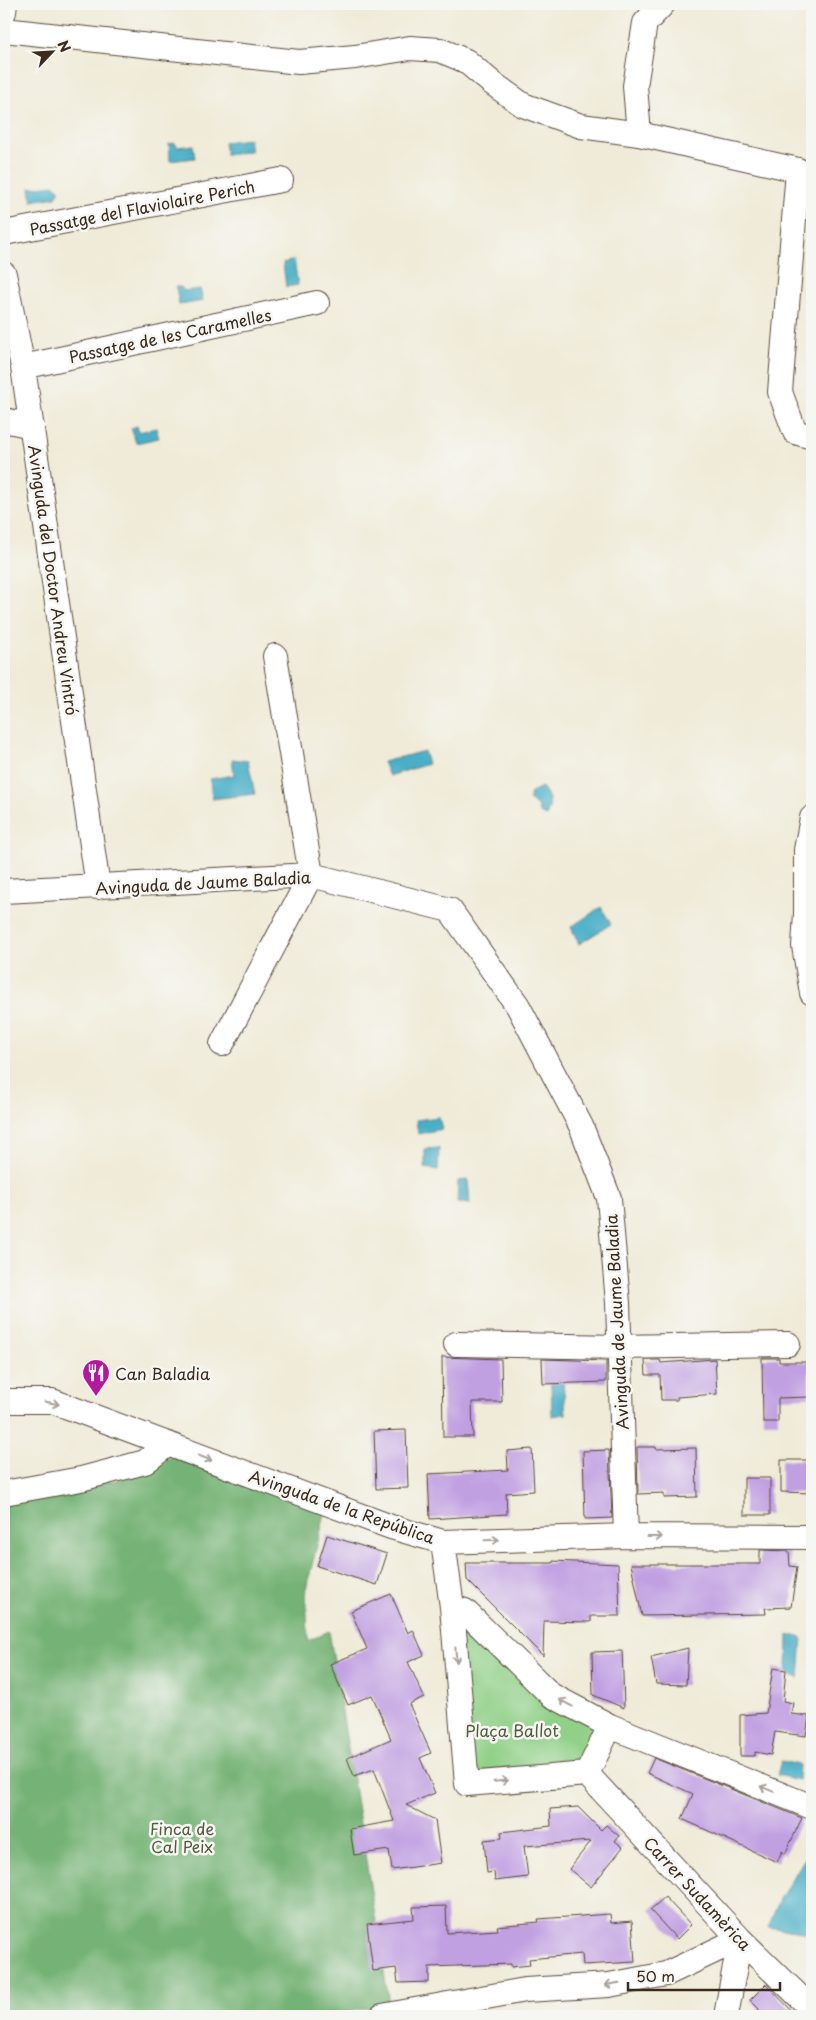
<svg xmlns="http://www.w3.org/2000/svg" width="816" height="2020" viewBox="0 0 816 2020" font-family="'Playpen Sans',sans-serif">
<rect width="100%" height="100%" fill="#f6f6f2"/>
<filter id="ink" filterUnits="userSpaceOnUse"><feTurbulence type="fractalNoise" baseFrequency=".02" numOctaves="2"/><feDisplacementMap in="SourceGraphic" scale="10" xChannelSelector="R" yChannelSelector="G"/><feConvolveMatrix kernelMatrix="1 2 1 2 8 2 1 2 1" color-interpolation-filters="sRGB"/></filter>
<filter id="wash" filterUnits="userSpaceOnUse"><feTurbulence type="fractalNoise" baseFrequency=".0096" numOctaves="4" result="noise"/><feDisplacementMap in="SourceGraphic" scale="20" xChannelSelector="R" yChannelSelector="G"/><feGaussianBlur stdDeviation="1.12" result="paint"/><feColorMatrix in="noise" values="0 0 0 0 0 0 0 0 0 0 0 0 0 0 0 0 0 1.4 0 .05"/><feComposite in="paint" operator="in"/></filter>
<g filter="url(#wash)">
<rect width="100%" height="100%" fill="#f0ebd8"/>
<path fill="#90d087" stroke="#667d52" d="M 470,1629 L 597,1730 L 581,1764 L 488,1775 L 473,1767 L 459,1634 Z"/>
<path fill="#74b274" stroke="#586e49" d="M 174,1454 L 326,1510 L 306,1589 L 308,1641 L 329,1631 L 389,2003 L 329,2016 L 4,2016 L 4,1501 L 148,1474 Z"/>
<path fill="#48afc7" stroke="#426c72" d="M 249,139 L 251,151 L 226,155 L 224,142 Z
M 175,143 L 178,147 L 193,145 L 195,158 L 170,161 L 169,144 Z
M 54,185 L 59,189 L 59,192 L 56,197 L 32,201 L 30,188 Z
M 294,260 L 298,285 L 286,287 L 283,263 Z
M 181,287 L 184,291 L 200,289 L 203,301 L 179,305 L 176,287 Z
M 137,426 L 139,432 L 156,428 L 159,438 L 136,443 L 131,428 Z
M 424,751 L 428,764 L 389,776 L 383,762 Z
M 232,759 L 248,761 L 255,794 L 212,799 L 210,779 L 234,775 Z
M 542,787 C 550,797 552,804 546,816 L 539,813 L 538,806 L 529,800 L 531,792 Z
M 601,907 L 611,924 L 579,944 L 571,927 Z
M 439,1117 L 442,1129 L 418,1134 L 416,1120 Z
M 439,1148 L 438,1170 L 425,1168 L 425,1149 Z
M 468,1180 L 470,1204 L 457,1203 L 458,1181 Z
M 563,1383 L 566,1414 L 552,1416 L 551,1384 Z
M 788,1634 L 802,1638 L 799,1678 L 787,1673 Z
M 781,1761 L 799,1765 L 798,1780 L 777,1775 Z
M 808,1853 L 812,1854 L 812,1916 L 808,1933 L 768,1927 L 780,1899 Z"/>
<g id="blocks">
<path fill="#c1a0e2" d="M 442,1357 L 501,1359 L 502,1402 L 472,1402 L 473,1437 L 443,1437 Z
M 762,1358 L 779,1358 L 779,1362 L 809,1362 L 809,1397 L 778,1398 L 778,1422 L 763,1422 Z
M 542,1359 L 606,1361 L 606,1382 L 543,1384 Z
M 715,1359 L 717,1394 L 677,1397 L 677,1400 L 661,1400 L 660,1375 L 646,1375 L 645,1360 L 660,1360 L 661,1363 Z
M 406,1430 L 408,1488 L 376,1489 L 374,1431 Z
M 637,1447 L 656,1447 L 656,1449 L 696,1448 L 697,1497 L 664,1498 L 664,1493 L 638,1494 Z
M 532,1449 L 534,1491 L 506,1493 L 507,1514 L 430,1519 L 428,1474 L 508,1470 L 507,1451 Z
M 609,1450 L 612,1518 L 585,1519 L 583,1451 Z
M 781,1460 L 812,1460 L 812,1493 L 781,1492 Z
M 744,1478 L 770,1478 L 770,1515 L 744,1515 Z
M 327,1535 L 387,1554 L 377,1585 L 317,1566 Z
M 760,1550 L 789,1551 L 790,1566 L 797,1567 L 791,1607 L 765,1608 L 766,1614 L 642,1616 L 631,1564 L 760,1564 Z
M 553,1561 L 618,1564 L 620,1616 L 591,1616 L 591,1622 L 544,1621 L 543,1656 L 467,1580 L 466,1563 L 553,1563 Z
M 391,1594 L 408,1633 L 413,1630 L 424,1655 L 408,1662 L 424,1697 L 409,1704 L 431,1753 L 420,1758 L 435,1793 L 406,1805 L 435,1820 L 441,1863 L 392,1870 L 389,1850 L 354,1855 L 350,1829 L 394,1821 L 374,1769 L 354,1776 L 347,1758 L 391,1739 L 372,1695 L 348,1705 L 330,1664 L 367,1649 L 351,1611 Z
M 688,1648 L 686,1685 L 656,1684 L 651,1657 Z
M 622,1651 L 623,1674 L 624,1708 L 593,1695 L 592,1652 Z
M 773,1668 L 786,1670 L 783,1701 L 793,1703 L 791,1714 L 809,1716 L 806,1736 L 775,1732 L 771,1755 L 755,1752 L 755,1756 L 740,1756 L 740,1715 L 766,1713 Z
M 654,1758 L 802,1818 L 785,1854 L 782,1851 L 777,1862 L 682,1819 L 693,1794 L 647,1773 Z
M 578,1807 L 601,1830 L 606,1825 L 619,1836 L 615,1841 L 623,1847 L 591,1887 L 569,1869 L 591,1841 L 524,1846 L 528,1877 L 495,1881 L 494,1872 L 487,1873 L 484,1840 L 502,1838 L 501,1832 L 551,1826 L 550,1809 Z
M 665,1897 L 691,1925 L 677,1939 L 650,1910 Z
M 446,1906 L 447,1933 L 498,1930 L 497,1926 L 539,1922 L 538,1919 L 610,1914 L 611,1923 L 632,1921 L 635,1962 L 583,1965 L 582,1954 L 529,1959 L 530,1965 L 511,1967 L 511,1964 L 429,1967 L 429,1982 L 398,1983 L 396,1968 L 373,1971 L 367,1924 L 414,1919 L 413,1907 Z
M 766,1984 L 797,2016 L 756,2016 L 759,2009 L 750,2000 Z"/>
</g>
</g>
<g filter="url(#ink)">
<use href="#blocks" fill-opacity="0" stroke="#56473a" stroke-width="1"/>
<g fill="none" stroke-linecap="round" stroke-linejoin="round">
<defs>
<path id="minor" d="M 4,12 L 5,4
M 4,30 L 299,62 L 355,57 L 410,48 L 440,50 L 466,61 L 492,83 L 523,105 L 581,126 L 639,134 L 798,170 L 780,392 L 795,432 L 812,437
M 639,134 L 635,86 L 645,23 L 663,4
M 4,233 L 281,180
M 4,274 L 23,367 L 98,887
M 23,367 L 317,303
M 4,420 L 32,426
M 812,818 L 806,850 L 806,913 L 804,946 L 812,993
M 4,891 L 311,875 L 450,910 L 518,1006 L 581,1126 L 609,1198 L 618,1303 L 626,1536
M 222,1044 L 311,875 L 275,656
M 456,1344 L 619,1347 L 788,1344
M 4,1401 L 52,1401 L 391,1527 L 443,1542 L 626,1536 L 812,1537
M 4,1493 L 81,1479 L 145,1462 L 168,1444
M 443,1542 L 452,1607 L 467,1784 L 587,1774
M 452,1607 L 465,1611 L 551,1695 L 610,1726 L 812,1807
M 587,1774 L 740,1939 L 812,2009
M 587,1774 L 610,1726
M 382,2016 L 525,1990 L 609,1985 L 666,1974 L 740,1939
M 726,2016 L 740,1939"/>
</defs>
<use href="#minor" stroke="#56473a" stroke-width="26"/>
<use href="#minor" stroke="#fff" stroke-width="24"/>
</g>
<defs><path id="oneway-shaft" d="M-6 0H5M1.5-3L5.5 0L1.5 3" fill="none" stroke-width="1.6" stroke-linecap="round" stroke-linejoin="round" transform="scale(1.25)"/></defs>
<g stroke="#a79f9a">
<use href="#oneway-shaft" transform="translate(52 1403) rotate(11)"/>
<use href="#oneway-shaft" transform="translate(205 1458) rotate(21)"/>
<use href="#oneway-shaft" transform="translate(655 1537)"/>
<use href="#oneway-shaft" transform="translate(492 1540) rotate(-2)"/>
<use href="#oneway-shaft" transform="translate(456 1655) rotate(85)"/>
<use href="#oneway-shaft" transform="translate(566 1703) rotate(-152)"/>
<use href="#oneway-shaft" transform="translate(501 1781) rotate(-5)"/>
<use href="#oneway-shaft" transform="translate(767 1789) rotate(-158)"/>
<use href="#oneway-shaft" transform="translate(612 1984) rotate(171)"/>
</g>
</g>
<defs>
<symbol id="restaurant-pin" viewBox="-11 -11 22 30"><path d="M0 17L-7.5 6A9.5 9.5 0 1 1 7.5 6Z" fill="#b5179e" stroke="#f6f6f2"/><path d="M-5-6h1v4h1v-4h1v4h1v-4h1v5L-1.5 .5V6h-2V.5L-5-1ZM5-6V6H3V1.5H1.5Q1.5-4 5-6Z" fill="#fff"/></symbol>
</defs>
<g fill-rule="evenodd">
<use href="#restaurant-pin" x="80" y="1357" width="32" height="43"/>
</g>
<g text-anchor="middle" dominant-baseline="central" stroke-width="5" stroke-linejoin="round" paint-order="stroke">
<g font-size="16" fill="#3b2a1e" stroke="#f6f6f2">
<text transform="translate(142 207) rotate(-11)">Passatge del Flaviolaire Perich</text>
<text transform="translate(170 335) rotate(-12)">Passatge de les Caramelles</text>
<text transform="translate(54 580) rotate(82)">Avinguda del Doctor Andreu Vintró</text>
<text transform="translate(203 882) rotate(-3)">Avinguda de Jaume Baladia</text>
<text transform="translate(616 1322) rotate(-93)">Avinguda de Jaume Baladia</text>
<text transform="translate(342 1506) rotate(19)">Avinguda de la República</text>
<text transform="translate(698 1893) rotate(47)">Carrer Sudamèrica</text>
</g>
<g font-size="16" fill="#3b2a1e" stroke="#f6f6f2" text-anchor="start">
<text x="115" y="1373">Can Baladia</text>
</g>
<g font-size="16" fill="#545c3e" stroke="#f6f6f2">
<text x="512" y="1730">Plaça Ballot</text>
<text x="182" y="1828">Finca de<tspan x="182" dy="18">Cal Peix</tspan></text>
</g>
</g>
<rect width="816" height="2020" fill="none" stroke="#f6f6f2" stroke-width="20"/>
<g transform="translate(52 52) rotate(65)" stroke="#f6f6f2" stroke-width="4" paint-order="stroke">
<path d="M0-4L9 19L0 12L-9 19Z" fill="#3b2a1e"/>
<text y="-8" font-size="14" font-weight="bold" text-anchor="middle" fill="#3b2a1e">N</text>
</g>
<path d="M628 1982v8h152v-8" fill="none" stroke="#3b2a1e" stroke-width="2.5"/>
<text x="636" y="1982" font-size="15" fill="#3b2a1e" stroke="#f6f6f2" stroke-width="4" paint-order="stroke">50 m</text>
</svg>
